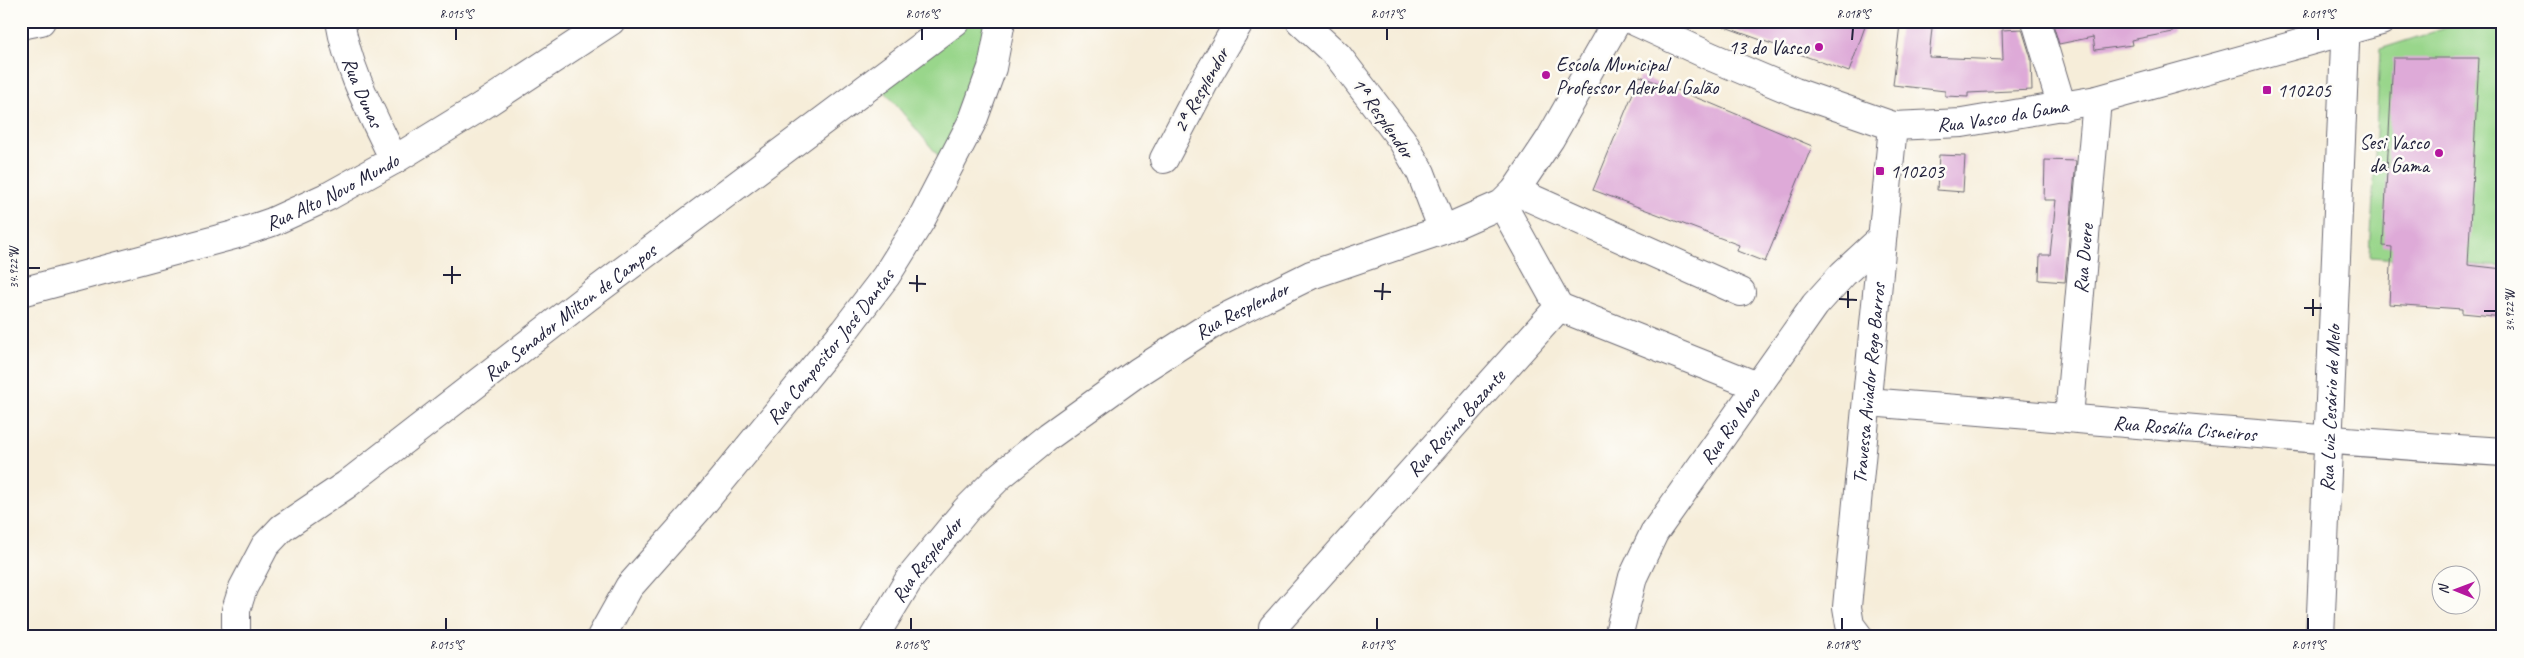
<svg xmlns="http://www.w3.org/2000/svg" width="2524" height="658" viewBox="0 0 2524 658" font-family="Caveat,sans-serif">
<rect width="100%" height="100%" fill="#fdfcf7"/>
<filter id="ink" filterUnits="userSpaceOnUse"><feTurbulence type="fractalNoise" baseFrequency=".02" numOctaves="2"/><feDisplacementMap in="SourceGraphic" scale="10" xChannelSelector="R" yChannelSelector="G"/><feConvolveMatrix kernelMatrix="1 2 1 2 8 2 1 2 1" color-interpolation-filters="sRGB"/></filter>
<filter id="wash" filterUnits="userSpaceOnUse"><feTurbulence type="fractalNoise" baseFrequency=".0096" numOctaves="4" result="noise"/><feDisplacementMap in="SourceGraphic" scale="20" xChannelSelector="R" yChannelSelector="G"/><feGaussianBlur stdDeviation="1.12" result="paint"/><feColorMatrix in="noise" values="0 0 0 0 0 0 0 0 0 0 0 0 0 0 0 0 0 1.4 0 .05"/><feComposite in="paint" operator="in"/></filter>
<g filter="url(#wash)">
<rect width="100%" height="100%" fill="#f6edd9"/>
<path fill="#99d68b" stroke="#5e7c63" d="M 955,21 L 996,21 L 992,68 L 941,159 L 877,82 Z
M 2455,25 L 2503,30 L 2503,267 L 2370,257 L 2380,49 Z"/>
<g id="blocks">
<path fill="#deaad8" d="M 1718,21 L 1867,21 L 1849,72 L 1717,24 Z
M 2052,21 L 2172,21 L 2173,32 L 2131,40 L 2132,45 L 2095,50 L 2093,37 L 2059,44 Z
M 1900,24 L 1932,28 L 1929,57 L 2003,60 L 2002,30 L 2022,29 L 2031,58 L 2032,90 L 1968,93 L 1968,97 L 1945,96 L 1945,91 L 1893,85 Z
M 2393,58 L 2479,58 L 2468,265 L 2503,269 L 2503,317 L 2462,313 L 2462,309 L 2389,304 L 2392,247 L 2383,246 Z
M 1640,76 L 1710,103 L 1812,146 L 1765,262 L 1737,251 L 1739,245 L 1593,190 Z
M 1939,155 L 1965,156 L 1963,192 L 1937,190 Z
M 2045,160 L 2076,161 L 2065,282 L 2039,280 L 2040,255 L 2050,255 L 2056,200 L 2044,200 Z"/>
</g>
</g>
<g filter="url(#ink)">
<use href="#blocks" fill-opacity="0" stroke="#6c6972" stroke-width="1"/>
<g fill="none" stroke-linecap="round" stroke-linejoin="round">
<defs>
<g id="street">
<path id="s1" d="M 340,21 C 348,71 373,115 394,160"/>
<path d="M 1300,21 L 1338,56 L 1402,140 L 1421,173 L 1443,230"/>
<path d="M 2036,21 L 2062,107"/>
<path d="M 21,25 L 41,21"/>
<path d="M 1164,159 L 1207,77 L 1240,21"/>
<path d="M 1515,191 L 1741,292"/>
<path d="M 1502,204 L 1559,307"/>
<path id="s2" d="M 21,292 L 234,235 L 272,222 L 329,196 L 394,160 L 482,106 L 611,21"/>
<path d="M 1559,307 L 1757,386"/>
<path id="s3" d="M 1867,402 C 2079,418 2290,439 2503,452"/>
<path id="s4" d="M 2069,417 L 2097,100"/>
<path id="s5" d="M 1273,627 L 1559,307"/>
<path id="s6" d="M 236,637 L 236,610 L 243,588 L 265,546 L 282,528 L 346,485 L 588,297 L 956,21"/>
<path id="s7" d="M 601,637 L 629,587 L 699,508 L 844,331 L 886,276 L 921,220 L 973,120 L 992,68 L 1001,21"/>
<path id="s8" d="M 874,637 L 910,578 L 966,510 L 1000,476 L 1049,436 L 1138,372 L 1216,322 L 1311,275 L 1443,230 L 1502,204 L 1515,191 L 1550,139 L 1617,21"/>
<path id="s9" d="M 1618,637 L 1633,577 L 1654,533 L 1815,305 L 1843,274 L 1882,238"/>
<path id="s10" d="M 1859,637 L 1850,625 L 1847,607 L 1893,126"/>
<path id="s11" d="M 2320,637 L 2346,21"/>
</g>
<g id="secondary">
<path id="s12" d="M 1634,21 L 1712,57 L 1795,92 L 1893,126 L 1962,123 L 2097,100 L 2381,21"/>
</g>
</defs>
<use href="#street" stroke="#6c6972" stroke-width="30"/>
<use href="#secondary" stroke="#6c6972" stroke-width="30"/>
<use href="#street" stroke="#fff" stroke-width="28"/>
<use href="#secondary" stroke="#fff" stroke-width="28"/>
</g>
</g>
<path fill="none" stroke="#22223b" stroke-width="2" d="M 456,40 L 456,28M 922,40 L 922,28M 1387,40 L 1387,28M 1852,40 L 1853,28M 2318,40 L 2318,28M 28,268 L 40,268M 443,275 L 461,275M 909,283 L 926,284M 452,284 L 452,266M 1374,291 L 1391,292M 917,292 L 917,275M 1839,299 L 1857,300M 1382,300 L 1383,283M 1848,308 L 1848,291M 2304,308 L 2322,308M 2484,311 L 2496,311M 2313,316 L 2313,299M 446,630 L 446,618M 911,630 L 911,618M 1377,630 L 1377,618M 1842,630 L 1842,618M 2308,630 L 2308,618"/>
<g fill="#b5179e" stroke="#fdfcf7" stroke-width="2">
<circle cx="1819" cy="47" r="5"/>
<circle cx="1546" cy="75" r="5"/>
<rect x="2262" y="85" width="10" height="10" rx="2.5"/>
<circle cx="2439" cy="153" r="5"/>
<rect x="1875" y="166" width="10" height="10" rx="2.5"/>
</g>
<g text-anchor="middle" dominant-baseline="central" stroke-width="5" stroke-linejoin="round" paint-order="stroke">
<g font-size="20" fill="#22223b" stroke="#fdfcf7" text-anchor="start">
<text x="1809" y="47" text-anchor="end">13 do Vasco</text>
<text x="1556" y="64">Escola Municipal<tspan x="1556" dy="23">Professor Aderbal Galão</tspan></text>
<text x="2277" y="90">110205</text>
<text x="2429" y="142" text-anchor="end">Sesi Vasco<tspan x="2429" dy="23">da Gama</tspan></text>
<text x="1890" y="171">110203</text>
</g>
<g font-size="20" fill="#22223b" stroke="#fdfcf7">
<text transform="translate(1201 90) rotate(-61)">2ª Resplendor</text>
<text stroke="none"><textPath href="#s1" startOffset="75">Rua Dunas</textPath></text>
<text stroke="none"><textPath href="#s12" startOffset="390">Rua Vasco da Gama</textPath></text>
<text transform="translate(1383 118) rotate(55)">1ª Resplendor</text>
<text stroke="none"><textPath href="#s2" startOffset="328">Rua Alto Novo Mundo</textPath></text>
<text stroke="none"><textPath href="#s4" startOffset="159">Rua Duere</textPath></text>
<text stroke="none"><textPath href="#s6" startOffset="482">Rua Senador Milton de Campos</textPath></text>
<text stroke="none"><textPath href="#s8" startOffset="499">Rua Resplendor</textPath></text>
<text stroke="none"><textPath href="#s7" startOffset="371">Rua Compositor José Dantas</textPath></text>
<text stroke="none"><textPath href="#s10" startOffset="258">Travessa Aviador Rego Barros</textPath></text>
<text stroke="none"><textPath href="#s11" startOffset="229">Rua Luiz Cesário de Melo</textPath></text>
<text stroke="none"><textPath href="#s5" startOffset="274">Rua Rosina Bazante</textPath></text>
<text stroke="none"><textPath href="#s9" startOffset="242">Rua Rio Novo</textPath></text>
<text stroke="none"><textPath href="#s3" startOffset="319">Rua Rosália Cisneiros</textPath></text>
<text stroke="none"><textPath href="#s8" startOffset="94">Rua Resplendor</textPath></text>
</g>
</g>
<rect width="2524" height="658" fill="none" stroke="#fdfcf7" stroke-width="55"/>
<g transform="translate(2456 590) rotate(271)"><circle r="24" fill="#fdfcf7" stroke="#a5a5ac"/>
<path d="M0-4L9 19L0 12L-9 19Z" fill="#b5179e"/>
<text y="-8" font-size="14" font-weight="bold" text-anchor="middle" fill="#22223b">N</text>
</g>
<rect x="28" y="28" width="2468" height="602" fill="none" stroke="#22223b" stroke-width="2"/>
<g font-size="12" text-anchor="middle" fill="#22223b">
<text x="456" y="18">8.015°S</text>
<text x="922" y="18">8.016°S</text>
<text x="1387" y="18">8.017°S</text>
<text x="1853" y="18">8.018°S</text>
<text x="2318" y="18">8.019°S</text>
<text transform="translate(14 268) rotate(-90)" y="4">34.922°W</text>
<text transform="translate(2510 311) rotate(-90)" y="4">34.922°W</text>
<text x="446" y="649">8.015°S</text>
<text x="911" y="649">8.016°S</text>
<text x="1377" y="649">8.017°S</text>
<text x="1842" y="649">8.018°S</text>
<text x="2308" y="649">8.019°S</text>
</g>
</svg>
